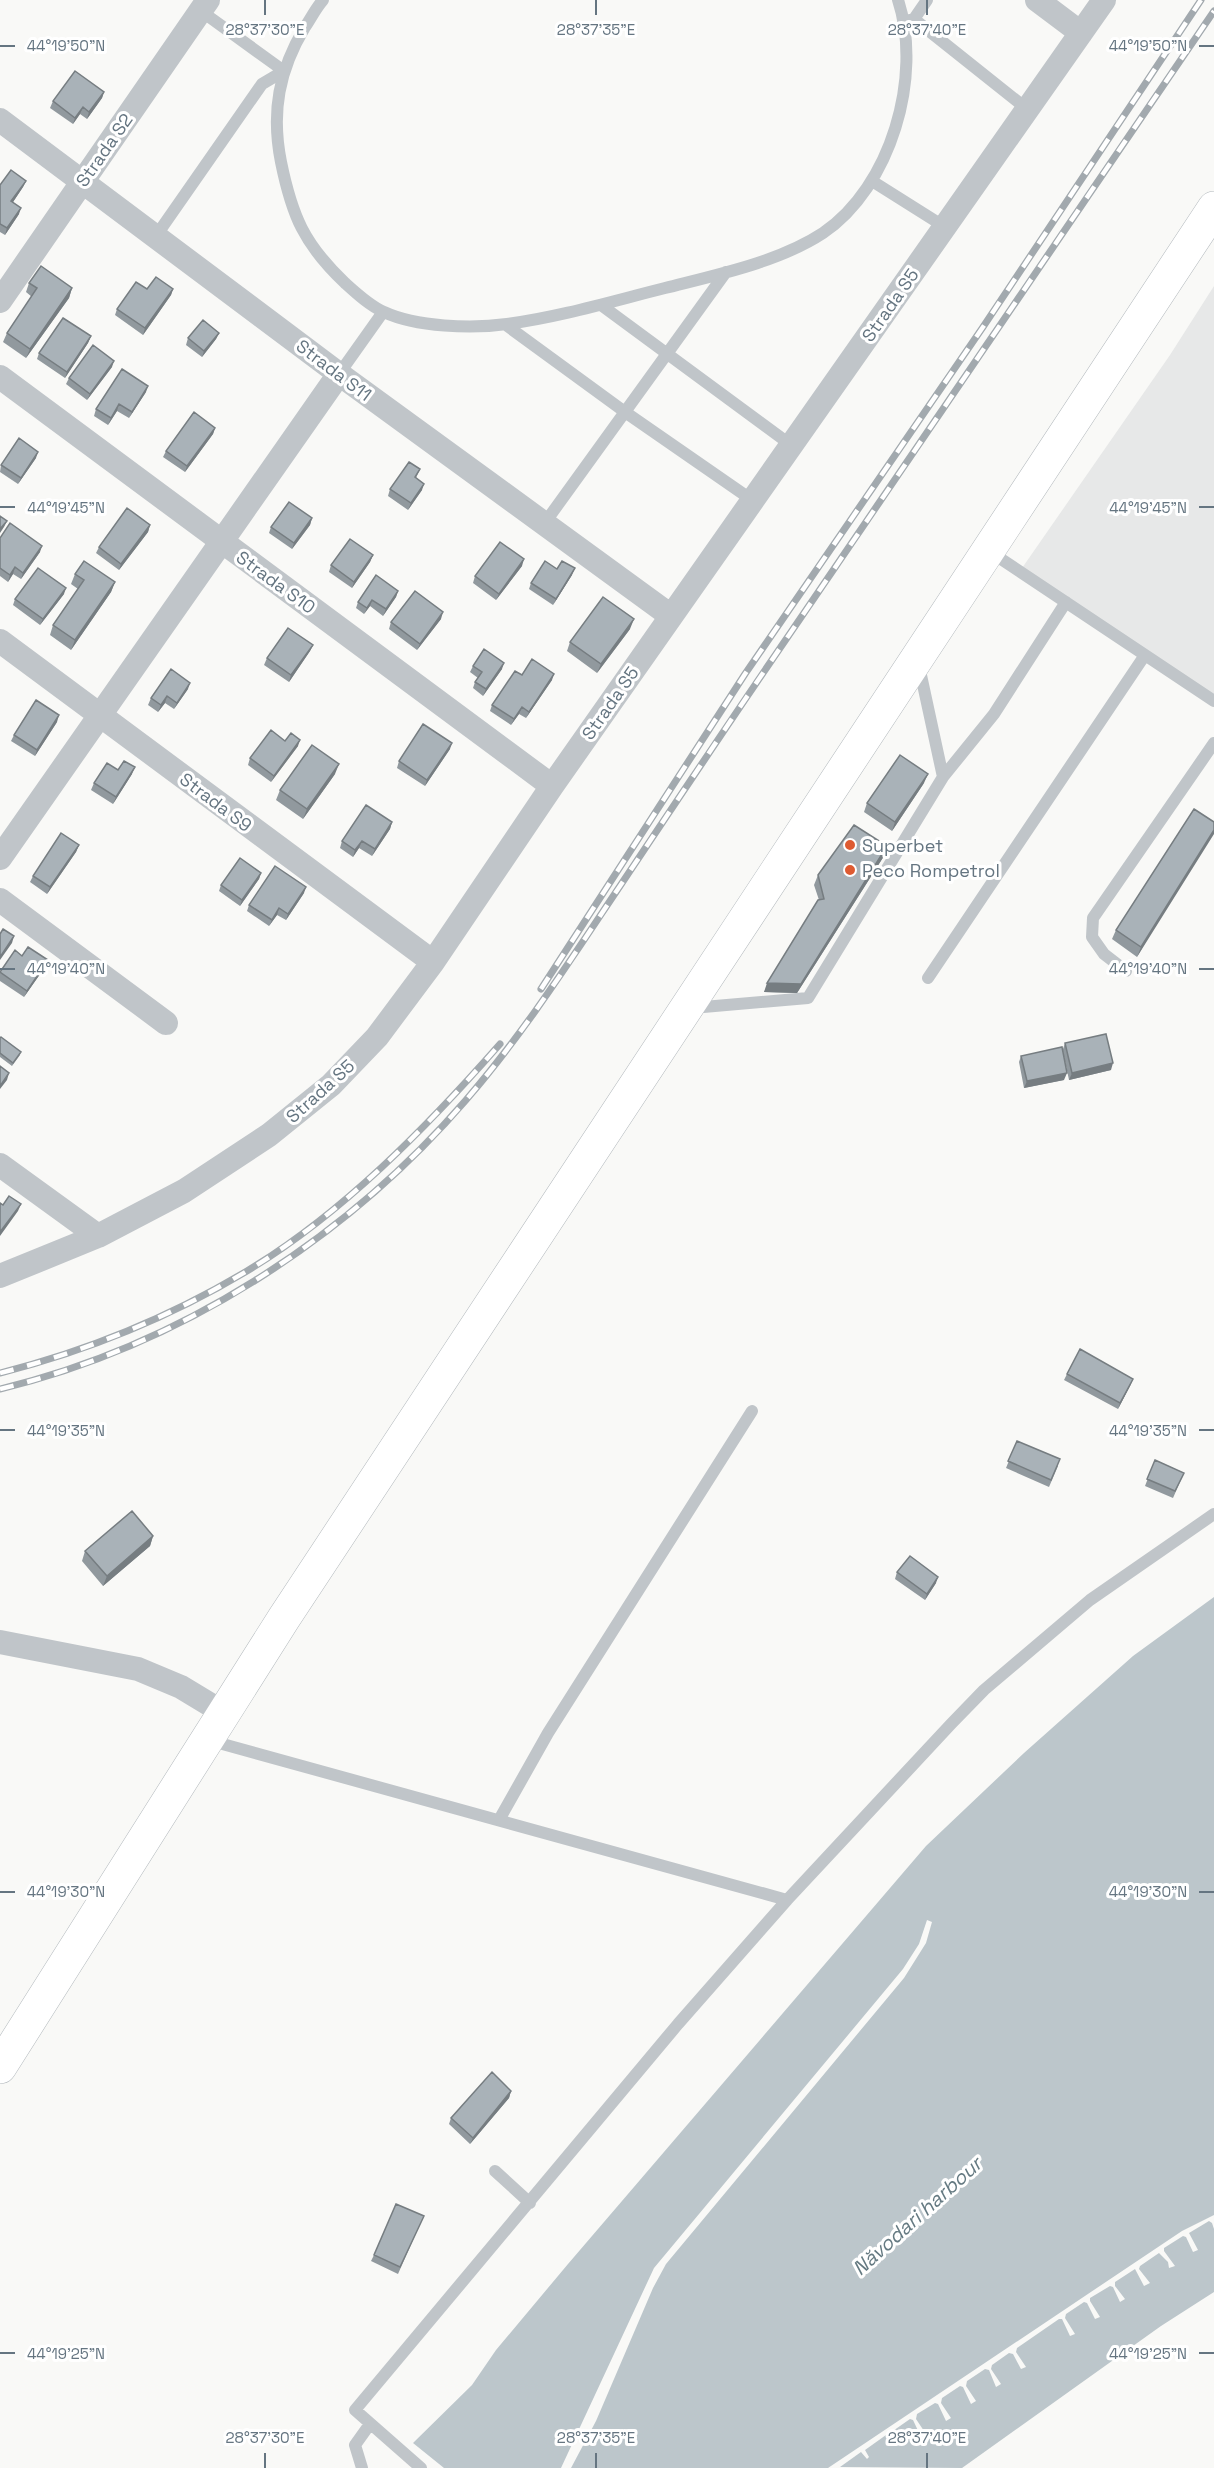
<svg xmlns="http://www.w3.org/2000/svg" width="1214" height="2468" viewBox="0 0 1214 2468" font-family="'Space Grotesk',sans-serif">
<rect width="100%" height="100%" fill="#f9f9f7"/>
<path fill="#e7e8e8" d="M 1214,286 L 1214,701 L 1020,571 L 1170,355 Z"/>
<path fill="#bcc6cb" d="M 1214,1597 L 1214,2215 L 1182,2231 L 828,2468 L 571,2468 L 596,2421 L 653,2288 L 666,2264 L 904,1978 L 926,1943 L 932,1922 L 927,1920 L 919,1944 L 903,1969 L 654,2268 L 561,2468 L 444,2468 L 413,2443 L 472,2385 L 496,2350 L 568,2264 L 926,1846 L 1024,1753 L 1133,1656 Z
M 1209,2221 L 1212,2223 L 1214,2229 L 1214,2292 L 1161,2326 L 962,2468 L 840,2467 L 861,2452 L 867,2459 L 869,2457 L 865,2450 L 886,2435 L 892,2443 L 895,2441 L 890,2433 L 910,2419 L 913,2420 L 921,2437 L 926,2434 L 916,2419 L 917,2414 L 935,2403 L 938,2404 L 946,2421 L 951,2418 L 941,2403 L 942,2398 L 960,2386 L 963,2387 L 971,2404 L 976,2401 L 966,2386 L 967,2381 L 985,2369 L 989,2370 L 996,2387 L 1001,2384 L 991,2369 L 992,2365 L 1009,2353 L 1013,2354 L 1021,2369 L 1026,2367 L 1016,2352 L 1017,2348 L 1059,2319 L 1062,2319 L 1070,2336 L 1075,2334 L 1065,2318 L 1066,2314 L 1084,2302 L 1087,2303 L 1095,2319 L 1100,2317 L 1090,2301 L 1090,2298 L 1110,2286 L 1113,2287 L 1120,2302 L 1125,2299 L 1115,2286 L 1115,2282 L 1135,2269 L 1144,2286 L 1150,2283 L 1139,2269 L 1140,2266 L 1159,2253 L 1168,2262 L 1169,2268 L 1175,2266 L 1164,2251 L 1164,2248 L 1183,2236 L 1186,2237 L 1193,2252 L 1198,2250 L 1189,2233 Z"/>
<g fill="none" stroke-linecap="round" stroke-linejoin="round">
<defs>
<path id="secondary" d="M 0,2067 L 284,1618 L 1214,208"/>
</defs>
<use href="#secondary" stroke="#b3b9bd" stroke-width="34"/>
<path stroke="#c0c5c9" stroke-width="12" d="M 323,0 C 316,8 311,18 305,27 C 279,70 271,112 281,162 C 292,216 304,244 345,283 C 356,293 370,306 384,312 C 416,327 472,329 507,324 C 560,317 613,301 665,288 C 716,275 779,262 823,233 C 891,187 923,76 898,0
M 914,19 L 927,0
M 905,21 L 914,19 L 1027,109
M 872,181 L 945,227
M 156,236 L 262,84 L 284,71 L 201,11
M 601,305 L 791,445
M 506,325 L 625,412 L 752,500
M 339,374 L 383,312
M 544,524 L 726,272
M 989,551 L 1214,701
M 943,777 L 994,714 L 1066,602
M 1126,971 L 1104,954 L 1092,937 L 1093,918 L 1214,743
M 928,978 L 1145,655
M 692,1008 L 808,998 L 943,777 L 919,666
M 208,1740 L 787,1900
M 499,1820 L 548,1733 L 752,1411
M 495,2171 L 530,2203
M 362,2468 L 355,2445 L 370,2424
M 421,2468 L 355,2410 L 678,2024 L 787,1900 L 951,1724 L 984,1690 L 1090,1600 L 1214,1514"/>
<path stroke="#c0c5c9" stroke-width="24" d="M 1037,0 L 1081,33
M 0,120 L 339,374 L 671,616
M 0,301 L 208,0
M 0,377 L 552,786
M 0,641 L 433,962
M 0,858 L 339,374
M 0,900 L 166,1023
M 0,1165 L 98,1236
M 0,1276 L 98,1236 L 184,1191 L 269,1135 L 331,1085 L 377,1037 L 433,962 L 552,786 L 1104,0
M 0,1642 L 138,1669 L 181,1687 L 224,1713"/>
<use href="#secondary" stroke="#fff" stroke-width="33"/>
<defs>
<path id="rail" d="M 541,989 L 745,674 L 983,327 L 1201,0
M 0,1373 C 87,1351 170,1317 247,1271 C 342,1214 427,1127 500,1044
M 0,1389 C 179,1346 346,1239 466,1100 C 524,1033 571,959 620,886 C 676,802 732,718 789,635 C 931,427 1072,219 1214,11"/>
</defs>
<use href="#rail" stroke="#a2a9ae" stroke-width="7"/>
<use href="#rail" stroke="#fff" stroke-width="4.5" stroke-dasharray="14" stroke-linecap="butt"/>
</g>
<path fill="#91999e" d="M 104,92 L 102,98 L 87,119 L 80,114 L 73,124 L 50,108 L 53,101 Z
M 26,181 L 23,187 L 13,202 L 19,214 L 5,235 L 0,232 L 0,185 Z
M 29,283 L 72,288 L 69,298 L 26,358 L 3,342 L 7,333 L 32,297 L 26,292 Z
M 147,289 L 173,289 L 171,295 L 143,335 L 115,315 L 117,309 Z
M 219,333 L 216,339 L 202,357 L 186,345 L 188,338 Z
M 91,336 L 88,343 L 65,378 L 37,359 L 39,353 Z
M 112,367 L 87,400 L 66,384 L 69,378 Z
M 146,392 L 129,418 L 117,411 L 108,425 L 94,416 L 96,409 Z
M 215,428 L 213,434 L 185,472 L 163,457 L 166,451 Z
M 36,458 L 18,484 L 0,472 L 1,465 Z
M 420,469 L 416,478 L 422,490 L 408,510 L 388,496 L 390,489 Z
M 312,518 L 310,525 L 292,549 L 269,533 L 271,527 Z
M 150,525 L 148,532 L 119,570 L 96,553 L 99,547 Z
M 0,538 L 40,552 L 21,579 L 13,574 L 8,582 L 0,576 Z
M 373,555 L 370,562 L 352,588 L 329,572 L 331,565 Z
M 522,566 L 496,600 L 473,583 L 475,576 Z
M 557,569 L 572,575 L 553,605 L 529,589 L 531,583 Z
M 75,574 L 115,582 L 111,592 L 71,650 L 50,635 L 53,625 L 78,589 L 71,584 Z
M 398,591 L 396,597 L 383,616 L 370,606 L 364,614 L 356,608 L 358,602 Z
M 64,594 L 40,625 L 13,605 L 15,599 Z
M 441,619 L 417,650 L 389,629 L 391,622 Z
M 630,629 L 597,673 L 567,651 L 570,642 Z
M 313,645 L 310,651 L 289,682 L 264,665 L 267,658 Z
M 473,666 L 502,669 L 483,696 L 473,688 L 475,682 L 478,678 L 470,672 Z
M 522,675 L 552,680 L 526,718 L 519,714 L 511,725 L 490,711 L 492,705 Z
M 188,689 L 174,709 L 165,703 L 158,712 L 148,705 L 151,698 Z
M 57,722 L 35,756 L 11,741 L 14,735 Z
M 285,741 L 298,746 L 271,782 L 248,765 L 250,758 Z
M 450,749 L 425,786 L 397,768 L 399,761 Z
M 118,770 L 132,774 L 113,804 L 91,790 L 94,783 Z
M 335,774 L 303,819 L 276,800 L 280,790 Z
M 924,783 L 892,831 L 864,812 L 867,803 Z
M 392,822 L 390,829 L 372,856 L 359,848 L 353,857 L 340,848 L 342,841 Z
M 1214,822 L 1137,957 L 1112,939 L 1116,930 Z
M 79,845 L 76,852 L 47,894 L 30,882 L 33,876 Z
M 887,846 L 884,856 L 797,993 L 764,992 L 819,900 L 814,885 L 818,875 Z
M 261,873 L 259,879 L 240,906 L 219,891 L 221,885 Z
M 304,893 L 286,920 L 277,915 L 269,926 L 247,911 L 249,905 Z
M 22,956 L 45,967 L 24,997 L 0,981 L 0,972 Z
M 0,1038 L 20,1055 L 12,1066 L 0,1057 Z
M 1065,1043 L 1111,1070 L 1069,1080 L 1063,1052 L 1064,1080 L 1024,1088 L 1019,1062 L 1021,1056 L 1063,1049 Z
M 1067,1374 L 1133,1379 L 1130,1386 L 1118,1409 L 1064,1380 Z
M 1017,1441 L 1058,1466 L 1049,1487 L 1006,1468 Z
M 1155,1460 L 1184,1473 L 1173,1498 L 1145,1486 Z
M 153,1536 L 150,1546 L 103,1586 L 82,1561 L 85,1551 Z
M 897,1572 L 936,1583 L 925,1600 L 895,1579 Z
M 511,2091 L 509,2098 L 470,2144 L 449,2124 L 451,2118 Z
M 421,2222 L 398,2274 L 371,2261 L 374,2255 Z"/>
<path fill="#767d81" d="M 104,92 L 102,98 L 87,119 L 89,112 Z
M 83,107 L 80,114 L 73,124 L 75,118 Z
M 26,181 L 23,187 L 9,208 L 11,201 Z
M 21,208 L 19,214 L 5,235 L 7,228 Z
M 72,288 L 69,298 L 26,358 L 30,349 Z
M 173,289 L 171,295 L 143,335 L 145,328 Z
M 219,333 L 216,339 L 202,357 L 204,351 Z
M 91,336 L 88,343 L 65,378 L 67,372 Z
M 114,361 L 112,367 L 87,400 L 90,394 Z
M 148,386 L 146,392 L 129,418 L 132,412 Z
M 119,404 L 117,411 L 108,425 L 111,418 Z
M 215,428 L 213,434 L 185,472 L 187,466 Z
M 38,452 L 36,458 L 18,484 L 21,478 Z
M 424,484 L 422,490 L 408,510 L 411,503 Z
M 312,518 L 310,525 L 292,549 L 294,543 Z
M 7,521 L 4,527 L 0,533 L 0,529 Z
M 150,525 L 148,532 L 119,570 L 121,564 Z
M 42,546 L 40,552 L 21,579 L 23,573 Z
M 373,555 L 370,562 L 352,588 L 354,582 Z
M 524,559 L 522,566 L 496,600 L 499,594 Z
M 15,567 L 13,574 L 8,582 L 10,575 Z
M 575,568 L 572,575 L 553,605 L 556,599 Z
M 115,582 L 111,592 L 71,650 L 75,640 Z
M 66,588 L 64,594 L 40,625 L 43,619 Z
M 398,591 L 396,597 L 383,616 L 386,609 Z
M 372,600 L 370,606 L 364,614 L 367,608 Z
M 443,612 L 441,619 L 417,650 L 420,644 Z
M 634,619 L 630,629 L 597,673 L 601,664 Z
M 313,645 L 310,651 L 289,682 L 291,675 Z
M 504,663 L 502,669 L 483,696 L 486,689 Z
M 554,674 L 552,680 L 526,718 L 529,712 Z
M 190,683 L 188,689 L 174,709 L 177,703 Z
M 167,696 L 165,703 L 158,712 L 161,705 Z
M 522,707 L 519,714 L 511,725 L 514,719 Z
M 59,715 L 57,722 L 35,756 L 37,750 Z
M 300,740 L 298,746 L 271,782 L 274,776 Z
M 452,743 L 450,749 L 425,786 L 427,780 Z
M 339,764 L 335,774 L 303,819 L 307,809 Z
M 135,767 L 132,774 L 113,804 L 116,797 Z
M 928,774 L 924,783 L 892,831 L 895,822 Z
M 392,822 L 390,829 L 372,856 L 375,849 Z
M 1214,830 L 1214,834 L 1137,957 L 1141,947 Z
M 362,841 L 359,848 L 353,857 L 355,850 Z
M 79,845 L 76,852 L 47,894 L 50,887 Z
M 887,846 L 884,856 L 797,993 L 764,992 L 767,983 Z
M 261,873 L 259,879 L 240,906 L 242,900 Z
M 306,887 L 304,893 L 286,920 L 288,914 Z
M 279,908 L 277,915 L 269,926 L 272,920 Z
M 14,936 L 12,943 L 0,960 L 0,957 Z
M 48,960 L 45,967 L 24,997 L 27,991 Z
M 1113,1063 L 1111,1070 L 1069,1080 L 1072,1073 Z
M 9,1073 L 7,1080 L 0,1089 L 0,1086 Z
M 1067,1073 L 1064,1080 L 1024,1088 L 1027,1081 Z
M 21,1204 L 18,1211 L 0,1236 L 0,1232 Z
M 1133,1379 L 1130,1386 L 1118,1409 L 1120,1403 Z
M 153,1536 L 150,1546 L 103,1586 L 107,1576 Z
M 938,1577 L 936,1583 L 925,1600 L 927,1594 Z
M 511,2091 L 509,2098 L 470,2144 L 473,2138 Z"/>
<path fill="#a9b2b8" stroke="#767d81" stroke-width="1.5" d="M 75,71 L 104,92 L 89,112 L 83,107 L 75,118 L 53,101 Z
M 11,170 L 26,181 L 11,201 L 21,208 L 7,228 L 0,224 L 0,185 Z
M 41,266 L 72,288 L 30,349 L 7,333 L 37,288 L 29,283 Z
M 156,277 L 173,289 L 145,328 L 117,309 L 136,282 L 147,289 Z
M 63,318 L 91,336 L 67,372 L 39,353 Z
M 203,320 L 219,333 L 204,351 L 188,338 Z
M 93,345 L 114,361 L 90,394 L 69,378 Z
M 122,369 L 148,386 L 132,412 L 119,404 L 111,418 L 96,409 Z
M 194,412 L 215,428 L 187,466 L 166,451 Z
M 19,438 L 38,452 L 21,478 L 1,465 Z
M 409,462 L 420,469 L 415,477 L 424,484 L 411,503 L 390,489 Z
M 289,502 L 312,518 L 294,543 L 271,527 Z
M 127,508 L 150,525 L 121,564 L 99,547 Z
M 0,516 L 7,521 L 0,529 Z
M 10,523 L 42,546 L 23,573 L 15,567 L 10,575 L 0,568 L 0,538 Z
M 350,539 L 373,555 L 354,582 L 331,565 Z
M 500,542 L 524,559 L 499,594 L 475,576 Z
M 84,561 L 115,582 L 75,640 L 53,625 L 84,580 L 75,574 Z
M 545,561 L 557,569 L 562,561 L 575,568 L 556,599 L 531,583 Z
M 38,568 L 66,588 L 43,619 L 15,599 Z
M 376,575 L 398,591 L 386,609 L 372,600 L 367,608 L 358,602 Z
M 415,591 L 443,612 L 420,644 L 391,622 Z
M 603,597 L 634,619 L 601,664 L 570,642 Z
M 288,628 L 313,645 L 291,675 L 267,658 Z
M 484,649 L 504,663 L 486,689 L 475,682 L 482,672 L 473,666 Z
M 532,659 L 554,674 L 529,712 L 522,707 L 514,719 L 492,705 L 515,671 L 522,675 Z
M 171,669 L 190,683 L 177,703 L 167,696 L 161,705 L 151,698 Z
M 36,700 L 59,715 L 37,750 L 14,735 Z
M 423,724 L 452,743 L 427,780 L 399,761 Z
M 271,730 L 285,741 L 291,733 L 300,740 L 274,776 L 250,758 Z
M 312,745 L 339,764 L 307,809 L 280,790 Z
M 900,755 L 928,774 L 895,822 L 867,803 Z
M 124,761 L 135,767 L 116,797 L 94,783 L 107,763 L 118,770 Z
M 366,805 L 392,822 L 375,849 L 362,841 L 355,850 L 342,841 Z
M 1194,809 L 1214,822 L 1214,830 L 1141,947 L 1116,930 Z
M 854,825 L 887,846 L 801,984 L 767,983 L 818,900 L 824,899 L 818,875 Z
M 61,833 L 79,845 L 50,887 L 33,876 Z
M 240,858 L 261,873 L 242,900 L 221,885 Z
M 275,866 L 306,887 L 288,914 L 279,908 L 272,920 L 249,905 Z
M 3,929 L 14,936 L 0,957 L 0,934 Z
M 28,947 L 48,960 L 27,991 L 0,972 L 15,950 L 22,956 Z
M 1106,1034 L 1113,1063 L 1072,1073 L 1065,1043 Z
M 1,1037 L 21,1052 L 13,1063 L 0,1053 L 0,1038 Z
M 1062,1047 L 1067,1073 L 1027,1081 L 1021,1056 Z
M 0,1066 L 9,1073 L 0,1086 Z
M 9,1196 L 21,1204 L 0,1232 L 0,1203 L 3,1205 Z
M 1080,1349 L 1133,1379 L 1120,1403 L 1067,1374 Z
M 1017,1441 L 1060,1459 L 1051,1480 L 1008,1461 Z
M 1155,1460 L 1184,1473 L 1175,1491 L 1147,1479 Z
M 132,1511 L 153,1536 L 107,1576 L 85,1551 Z
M 910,1556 L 938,1577 L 927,1594 L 897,1572 Z
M 492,2072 L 511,2091 L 473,2138 L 451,2118 Z
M 396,2204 L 424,2216 L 400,2267 L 374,2255 Z"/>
<path fill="none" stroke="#657581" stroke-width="2" d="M 265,0 L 265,15M 596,0 L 596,15M 927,0 L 927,15M 0,46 L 15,46M 1199,46 L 1214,46M 0,507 L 15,507M 1199,507 L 1214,507M 0,969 L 15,969M 1199,969 L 1214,969M 0,1430 L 15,1430M 1199,1430 L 1214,1430M 0,1892 L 15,1892M 1199,1892 L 1214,1892M 0,2353 L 15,2353M 1199,2353 L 1214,2353M 265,2453 L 265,2468M 596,2453 L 596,2468M 927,2453 L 927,2468"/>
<g fill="#de5b32" stroke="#fff" stroke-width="2">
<circle cx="850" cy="845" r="6"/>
<circle cx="850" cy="870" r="6"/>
</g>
<g text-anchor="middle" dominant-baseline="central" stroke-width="6" stroke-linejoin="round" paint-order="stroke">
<g font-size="18" fill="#657581" stroke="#fff">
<text transform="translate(104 150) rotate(-55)">Strada S2</text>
<text transform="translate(890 305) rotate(-55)">Strada S5</text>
<text transform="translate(334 370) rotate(37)">Strada S11</text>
<text transform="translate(276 582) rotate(36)">Strada S10</text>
<text transform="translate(610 703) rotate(-55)">Strada S5</text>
<text transform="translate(216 802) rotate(37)">Strada S9</text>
<text transform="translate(320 1091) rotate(-42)">Strada S5</text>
</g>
<g font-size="18" fill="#657581" stroke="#fff" text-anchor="start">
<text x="862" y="845">Superbet</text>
<text x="862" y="870">Peco Rompetrol</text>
</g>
<g font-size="20" font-style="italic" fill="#657a82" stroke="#fff">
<text transform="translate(917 2216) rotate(-42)">Năvodari harbour</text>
</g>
</g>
<g font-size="15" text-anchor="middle" fill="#657581" stroke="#fff" stroke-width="6" stroke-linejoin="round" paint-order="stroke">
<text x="265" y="35">28°37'30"E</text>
<text x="596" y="35">28°37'35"E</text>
<text x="927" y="35">28°37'40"E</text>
<text x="66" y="51">44°19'50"N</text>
<text x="1148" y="51">44°19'50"N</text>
<text x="66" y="513">44°19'45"N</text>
<text x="1148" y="513">44°19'45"N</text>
<text x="66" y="974">44°19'40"N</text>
<text x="1148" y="974">44°19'40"N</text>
<text x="66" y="1436">44°19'35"N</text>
<text x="1148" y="1436">44°19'35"N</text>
<text x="66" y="1897">44°19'30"N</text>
<text x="1148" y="1897">44°19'30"N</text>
<text x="66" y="2359">44°19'25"N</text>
<text x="1148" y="2359">44°19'25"N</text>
<text x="265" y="2443">28°37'30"E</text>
<text x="596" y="2443">28°37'35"E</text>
<text x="927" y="2443">28°37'40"E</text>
</g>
</svg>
